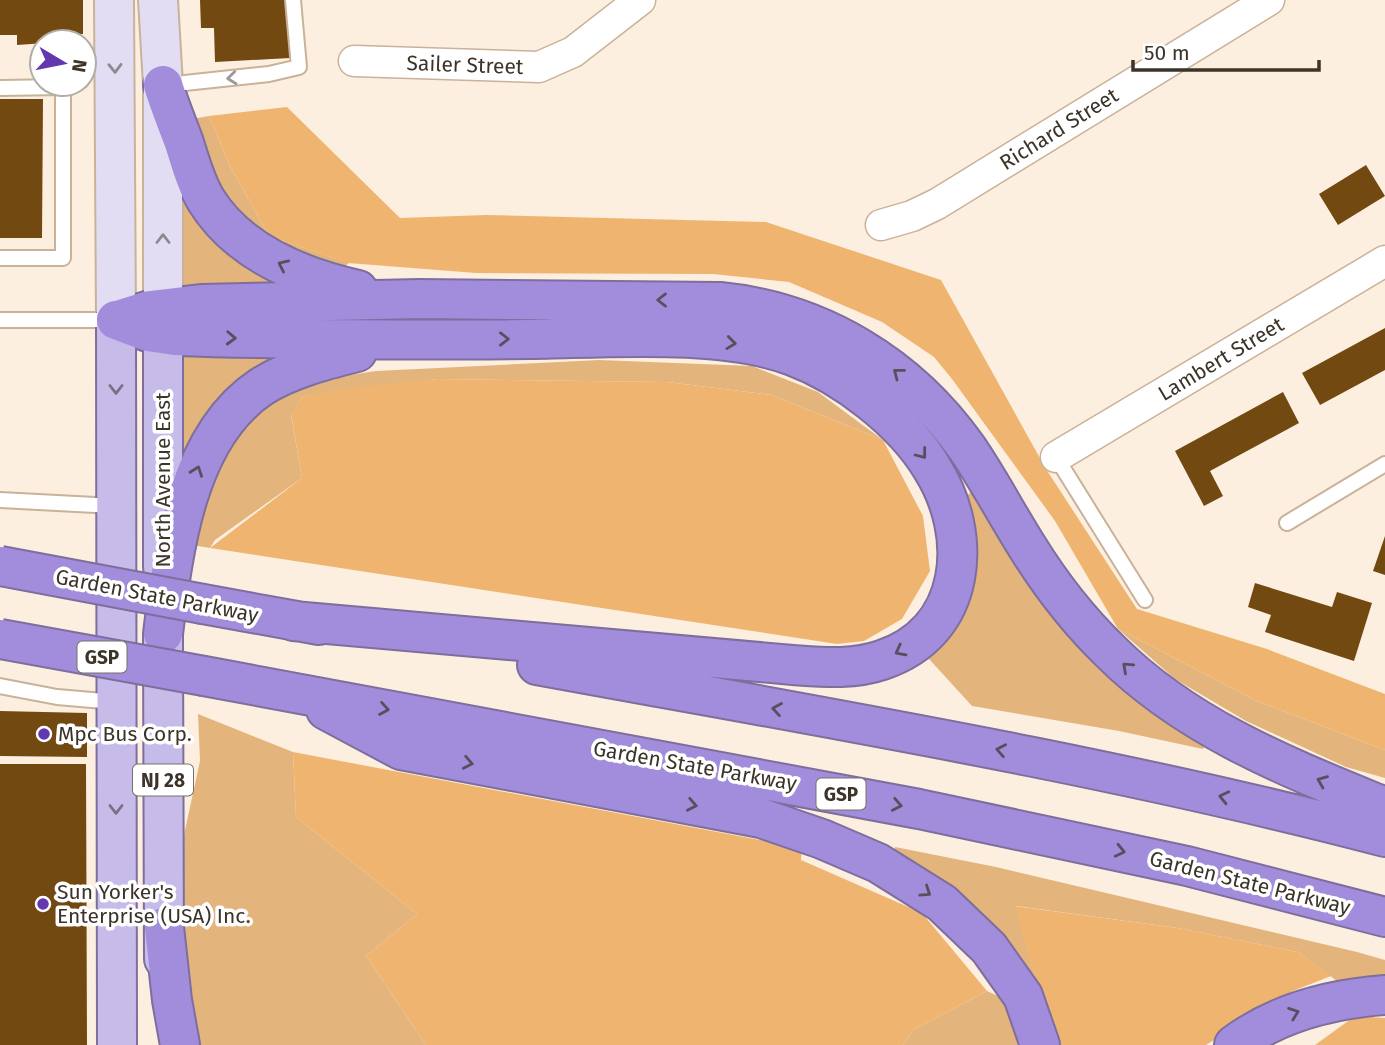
<svg xmlns="http://www.w3.org/2000/svg" width="1385" height="1045" viewBox="0 0 1385 1045" font-family="'Fira Sans',sans-serif">
<rect width="100%" height="100%" fill="#fdefdf"/>
<path fill="#e4b47d" d="M 209,116 L 230,166 L 269,236 L 349,263 L 344,267 L 313,261 L 265,238 L 229,208 L 199,151 L 192,119 Z
M 178,184 L 290,283 L 180,289 Z
M 179,349 L 302,349 L 185,451 L 181,450 Z
M 599,360 L 752,366 L 818,392 L 883,440 L 772,395 L 667,382 L 438,379 L 303,396 L 291,415 L 302,478 L 215,540 L 210,548 L 192,545 L 211,464 L 283,385 L 376,371 Z
M 971,492 L 984,502 L 1207,740 L 1203,749 L 1119,731 L 972,706 L 929,659 L 938,639 L 963,499 Z
M 1118,629 L 1257,701 L 1385,750 L 1385,778 L 1346,767 L 1246,721 L 1175,679 Z
M 198,714 L 293,752 L 296,817 L 417,914 L 366,956 L 426,1045 L 180,1045 L 164,927 L 200,761 Z
M 895,847 L 996,867 L 1357,952 L 1385,960 L 1385,979 L 1337,981 L 1298,952 L 1178,928 L 1016,906 L 1040,996 L 895,855 Z
M 987,991 L 1009,1001 L 1018,1045 L 903,1045 L 913,1030 Z"/>
<path fill="#efb570" d="M 287,107 L 400,218 L 486,215 L 766,222 L 941,280 L 1046,469 L 1137,609 L 1267,649 L 1385,694 L 1385,750 L 1257,701 L 1118,629 L 1055,521 L 952,379 L 934,357 L 882,322 L 789,282 L 713,274 L 476,273 L 348,263 L 269,236 L 230,166 L 209,116 Z
M 438,379 L 667,382 L 772,395 L 883,440 L 923,516 L 930,571 L 902,619 L 864,641 L 837,644 L 210,548 L 302,478 L 291,414 L 303,396 L 346,388 Z
M 293,752 L 802,848 L 801,860 L 922,913 L 987,991 L 913,1030 L 903,1045 L 426,1045 L 366,956 L 417,914 L 296,817 Z
M 1015,906 L 1178,928 L 1298,952 L 1331,976 L 1293,991 L 1206,1045 L 1057,1045 L 1040,996 Z
M 1355,1016 L 1385,1018 L 1385,1045 L 1315,1045 Z"/>
<path fill="#724a11" d="M 0,0 L 83,0 L 83,34 L 60,34 L 60,42 L 17,45 L 17,35 L 0,35 Z
M 200,0 L 287,0 L 290,58 L 215,62 L 214,28 L 201,28 Z
M 0,99 L 43,99 L 42,238 L 0,238 Z
M 1366,165 L 1385,196 L 1338,225 L 1319,194 Z
M 1385,328 L 1385,370 L 1320,405 L 1302,373 Z
M 1283,392 L 1299,423 L 1210,471 L 1223,496 L 1204,506 L 1175,451 Z
M 1385,536 L 1385,575 L 1373,571 Z
M 1255,583 L 1332,607 L 1337,592 L 1372,603 L 1354,661 L 1265,632 L 1271,615 L 1248,607 Z
M 0,711 L 87,713 L 87,757 L 0,756 Z
M 0,764 L 86,764 L 87,1045 L 0,1045 Z"/>
<g fill="none" stroke-linecap="round" stroke-linejoin="round">
<defs>
<path id="service" d="M 166,85 L 269,74 L 299,67 L 293,0
M 0,88 L 63,87 L 63,258 L 0,258
M 0,320 L 114,320
M 1056,457 L 1145,600
M 0,500 L 114,506
M 1287,523 L 1385,464
M 0,686 L 57,697 L 115,702"/>
<path id="minor" d="M 354,61 L 539,67 L 573,52 L 640,0
M 881,225 L 912,216 L 937,204 L 1269,0
M 1056,457 L 1385,261"/>
<path id="secondary" d="M 114,0 L 116,320
M 158,0 L 163,85 L 163,334"/>
<path id="primary" d="M 116,320 L 117,1045
M 163,567 L 163,334
M 163,638 L 164,959"/>
<path id="motorway" d="M 163,85 C 169,104 176,122 183,140 C 190,161 195,182 206,200 C 239,253 300,277 358,290
M 116,320 L 148,332 L 175,336 C 293,340 412,340 530,339 C 608,338 721,329 793,356 C 844,375 904,421 932,468 C 974,535 968,631 882,660 C 853,670 823,667 793,665 L 293,621
M 118,320 L 150,310 L 201,304 L 419,299 L 720,302 C 821,312 909,366 967,448 C 989,480 1007,515 1028,548 C 1051,585 1079,621 1110,651 C 1187,728 1287,767 1385,807
M 203,604 L 319,625
M 163,634 C 173,551 186,437 261,387 C 289,369 325,360 357,352
M 537,665 C 821,717 1106,764 1385,837
M 204,676 L 919,809 L 1187,866 L 1385,917
M 326,710 L 401,750 L 761,818 L 822,839 L 878,863 L 942,903 L 989,948 L 1023,996 L 1040,1045
M 164,927 L 172,1000 L 180,1045
M 1234,1045 C 1278,1012 1331,999 1385,995"/>
</defs>
<use href="#service" stroke="#c9b299" stroke-width="18"/>
<use href="#minor" stroke="#c9b299" stroke-width="33"/>
<use href="#secondary" stroke="#c9b299" stroke-width="42"/>
<use href="#primary" stroke="#7e6e9d" stroke-width="42"/>
<use href="#motorway" stroke="#7e6e9d" stroke-width="42"/>
<use href="#service" stroke="#fff" stroke-width="14"/>
<use href="#minor" stroke="#fff" stroke-width="30"/>
<use href="#secondary" stroke="#e3ddf4" stroke-width="38"/>
<use href="#primary" stroke="#c7bbe9" stroke-width="38"/>
<use href="#motorway" stroke="#a18ddb" stroke-width="38"/>
<defs>
<path id="motorway-bridge" d="M 0,566 L 203,604
M 0,639 L 204,676"/>
</defs>
<use href="#motorway-bridge" stroke="#7e6e9d" stroke-width="42" stroke-linecap="butt"/>
<use href="#motorway-bridge" stroke="#a18ddb" stroke-width="38"/>
</g>
<defs><path id="oneway-chevron" d="M-2-3.5L2.5 0L-2 3.5" fill="none" stroke-width="1.6" stroke-linecap="round" stroke-linejoin="round" transform="scale(1.75)"/></defs>
<g stroke="#90888e">
<use href="#oneway-chevron" transform="translate(115 68) rotate(89)"/>
<use href="#oneway-chevron" transform="translate(163 239) rotate(-90)"/>
</g>
<use stroke="#9e9994" href="#oneway-chevron" transform="translate(232 78) rotate(174)"/>
<g stroke="#5a4e5e">
<use href="#oneway-chevron" transform="translate(283 265) rotate(-155)"/>
<use href="#oneway-chevron" transform="translate(662 300) rotate(-180)"/>
<use href="#oneway-chevron" transform="translate(231 338) rotate(2)"/>
<use href="#oneway-chevron" transform="translate(504 339)"/>
<use href="#oneway-chevron" transform="translate(731 343) rotate(7)"/>
<use href="#oneway-chevron" transform="translate(898 373) rotate(-142)"/>
<use href="#oneway-chevron" transform="translate(922 454) rotate(52)"/>
<use href="#oneway-chevron" transform="translate(197 471) rotate(-70)"/>
<use href="#oneway-chevron" transform="translate(900 651) rotate(152)"/>
<use href="#oneway-chevron" transform="translate(1127 667) rotate(-138)"/>
<use href="#oneway-chevron" transform="translate(384 709) rotate(10)"/>
<use href="#oneway-chevron" transform="translate(777 709) rotate(-170)"/>
<use href="#oneway-chevron" transform="translate(1001 750) rotate(-169)"/>
<use href="#oneway-chevron" transform="translate(468 763) rotate(11)"/>
<use href="#oneway-chevron" transform="translate(1322 781) rotate(-158)"/>
<use href="#oneway-chevron" transform="translate(1224 797) rotate(-167)"/>
<use href="#oneway-chevron" transform="translate(692 805) rotate(11)"/>
<use href="#oneway-chevron" transform="translate(897 805) rotate(11)"/>
<use href="#oneway-chevron" transform="translate(1120 851) rotate(13)"/>
<use href="#oneway-chevron" transform="translate(926 892) rotate(34)"/>
<use href="#oneway-chevron" transform="translate(1294 1013) rotate(-20)"/>
</g>
<g stroke="#7b707f">
<use href="#oneway-chevron" transform="translate(116 389) rotate(90)"/>
<use href="#oneway-chevron" transform="translate(116 809) rotate(90)"/>
</g>
<g fill="#6338af" stroke="#fff" stroke-width="2.5">
<circle cx="44" cy="734" r="7"/>
<circle cx="43" cy="904" r="7"/>
</g>
<g text-anchor="middle" dominant-baseline="central" stroke-width="7" stroke-linejoin="round" paint-order="stroke">
<g fill="#fff" stroke="#767069" stroke-width="2">
<rect x="77.5" y="641.5" width="49" height="31" rx="5"/>
<rect x="133" y="764.5" width="60" height="31" rx="5"/>
<rect x="816.5" y="778.5" width="49" height="31" rx="5"/>
</g>
<g font-size="19" font-weight="bold" fill="#3c3329">
<text x="102" y="657">GSP</text>
<text x="163" y="780">NJ 28</text>
<text x="841" y="794">GSP</text>
</g>
<g font-size="21" fill="#3c3329" stroke="#fff">
<text transform="translate(465 65) rotate(2)">Sailer Street</text>
<text transform="translate(1059 129) rotate(-32)">Richard Street</text>
<text transform="translate(1221 359) rotate(-31)">Lambert Street</text>
<text transform="translate(163 480) rotate(-90)">North Avenue East</text>
<text transform="translate(157 596) rotate(11)">Garden State Parkway</text>
<text transform="translate(695 766) rotate(10)">Garden State Parkway</text>
<text transform="translate(1250 883) rotate(14)">Garden State Parkway</text>
</g>
<g font-size="21" fill="#3c3329" stroke="#fff" text-anchor="start">
<text x="58" y="734">Mpc Bus Corp.</text>
<text x="57" y="892">Sun Yorker's<tspan x="57" dy="24">Enterprise (USA) Inc.</tspan></text>
</g>
</g>
<g transform="translate(63 63) rotate(100)"><circle r="33" fill="#ffffff" stroke="#b1ada9" stroke-width="2"/>
<path d="M0-5L12 26L0 18L-12 26Z" fill="#6338af"/>
<text y="-10" font-size="19" font-weight="bold" text-anchor="middle" fill="#3c3329">N</text>
</g>
<path d="M1133 60v10h186v-10" fill="none" stroke="#3c3329" stroke-width="3.5"/>
<text x="1144" y="60" font-size="21" fill="#3c3329" stroke="#ffffff" stroke-width="5" paint-order="stroke">50 m</text>
</svg>
